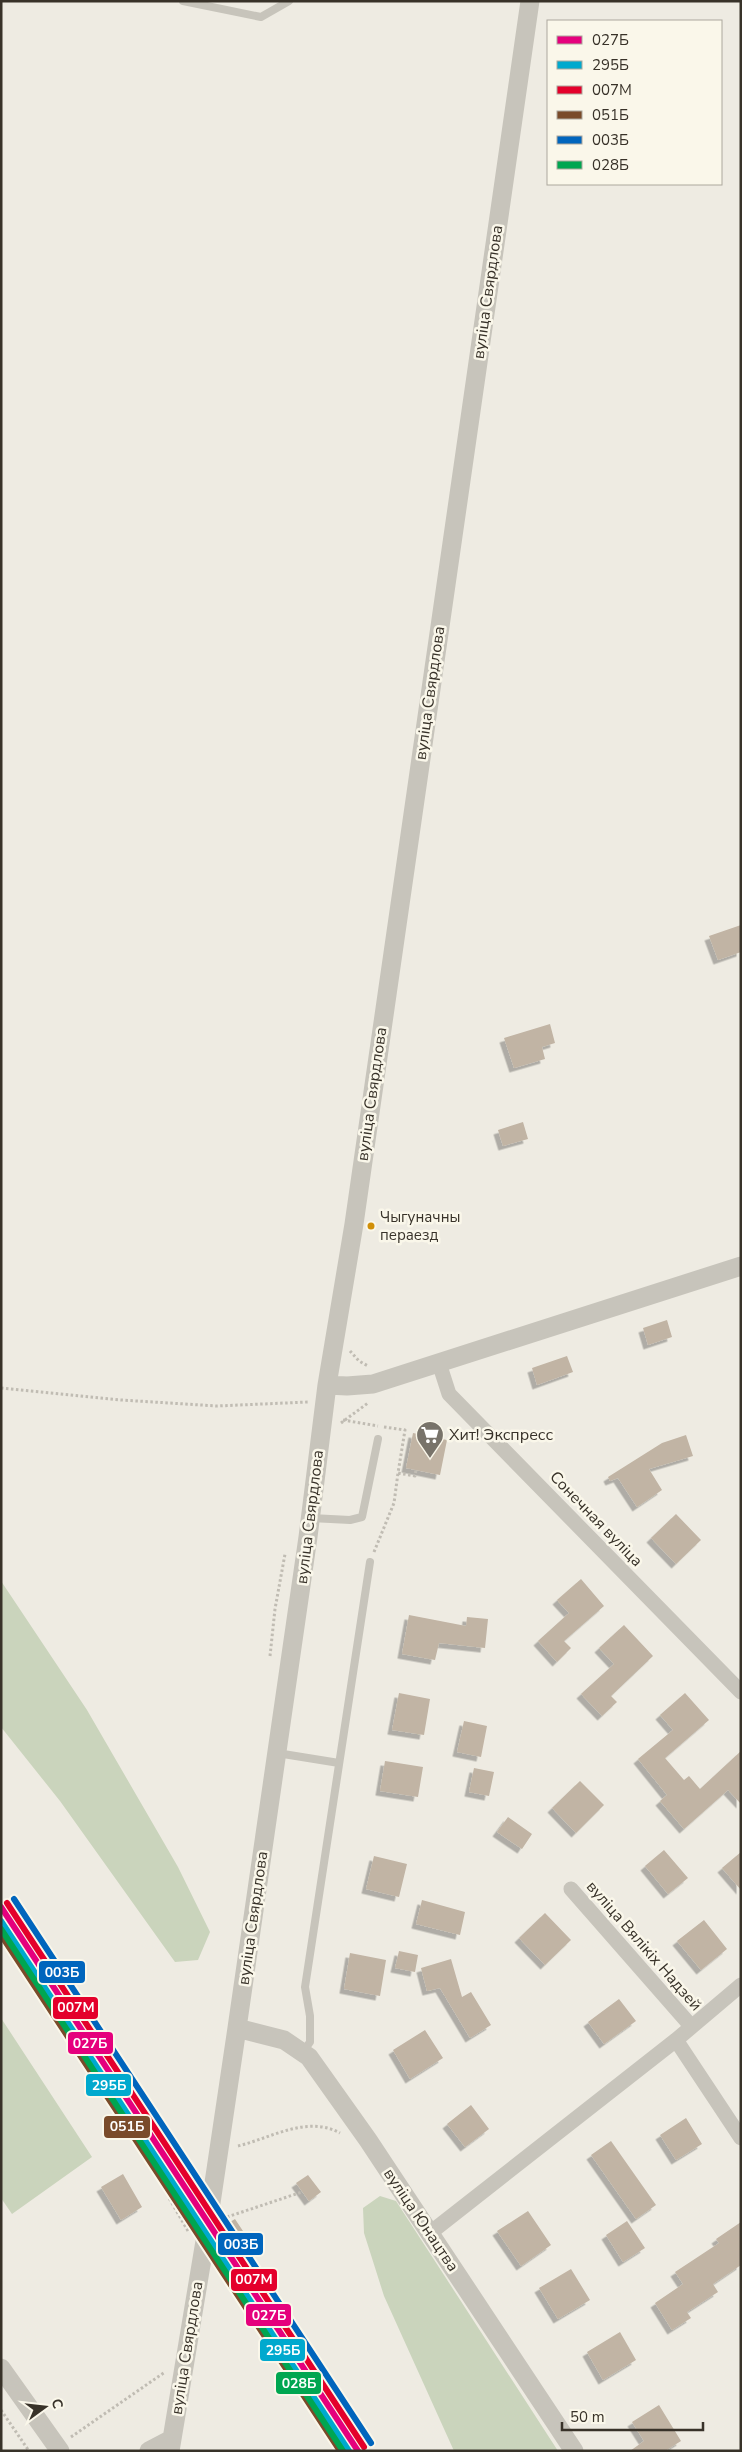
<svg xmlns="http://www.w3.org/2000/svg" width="742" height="2452" viewBox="0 0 742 2452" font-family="'Nunito Sans',sans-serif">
<defs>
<filter id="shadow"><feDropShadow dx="-4.5" dy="4.5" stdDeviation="0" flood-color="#0004"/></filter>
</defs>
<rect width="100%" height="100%" fill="#eeebe2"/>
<path fill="#cad4bc" d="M 1,1581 L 87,1710 L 178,1867 L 210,1932 L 198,1960 L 175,1962 L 60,1801 L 1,1727 Z
M 1,2018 L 92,2157 L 12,2214 L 1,2198 Z
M 380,2196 L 396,2201 L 558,2451 L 454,2451 L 384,2296 L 364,2233 L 363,2208 Z"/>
<path fill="#c1b4a4" filter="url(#shadow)" d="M 741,925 L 741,952 L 718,960 L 709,936 Z
M 550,1024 L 555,1043 L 542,1047 L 545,1059 L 514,1068 L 504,1038 Z
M 523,1122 L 528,1139 L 503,1146 L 498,1130 Z
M 667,1320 L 672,1337 L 648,1345 L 643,1328 Z
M 567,1356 L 573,1372 L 537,1385 L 532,1368 Z
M 413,1433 L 447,1440 L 440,1475 L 406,1468 Z
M 686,1435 L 693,1456 L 649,1469 L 662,1490 L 637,1507 L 618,1478 L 610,1481 L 608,1477 L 662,1443 Z
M 676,1514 L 701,1540 L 676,1564 L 651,1538 Z
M 581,1579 L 604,1606 L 564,1641 L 571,1648 L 557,1662 L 538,1641 L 569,1613 L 557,1600 Z
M 409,1615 L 466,1626 L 467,1617 L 488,1619 L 485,1648 L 439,1643 L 435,1660 L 402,1654 Z
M 624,1625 L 653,1656 L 611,1696 L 617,1702 L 602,1716 L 581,1694 L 614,1664 L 599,1648 Z
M 399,1693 L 430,1699 L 424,1735 L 392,1730 Z
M 685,1693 L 709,1720 L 665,1758 L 684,1780 L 689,1776 L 700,1789 L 741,1751 L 741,1804 L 728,1790 L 684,1829 L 660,1801 L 667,1795 L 638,1759 L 673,1730 L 660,1715 Z
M 464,1721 L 487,1726 L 481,1757 L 457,1752 Z
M 385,1761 L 423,1767 L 418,1797 L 380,1791 Z
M 474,1768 L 494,1772 L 489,1796 L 469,1792 Z
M 580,1781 L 604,1805 L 576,1833 L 552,1808 Z
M 508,1817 L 532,1834 L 522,1849 L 497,1832 Z
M 664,1850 L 688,1878 L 668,1894 L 645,1866 Z
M 741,1852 L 741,1890 L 722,1868 Z
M 374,1856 L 407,1864 L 399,1897 L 366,1889 Z
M 422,1900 L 465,1912 L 460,1935 L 416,1924 Z
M 545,1913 L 571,1940 L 545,1965 L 519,1938 Z
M 704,1920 L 727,1949 L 701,1970 L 677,1941 Z
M 399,1951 L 418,1955 L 415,1972 L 395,1968 Z
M 350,1953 L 386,1960 L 380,1996 L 344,1989 Z
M 451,1959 L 462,1997 L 471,1992 L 491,2025 L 470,2038 L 440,1988 L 427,1991 L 421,1968 Z
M 619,1999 L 636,2021 L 604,2044 L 588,2022 Z
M 425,2030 L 443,2058 L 410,2079 L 393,2050 Z
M 471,2105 L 489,2129 L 465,2147 L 447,2124 Z
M 686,2118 L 702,2144 L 676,2160 L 660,2135 Z
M 611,2141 L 656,2205 L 636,2219 L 591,2155 Z
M 123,2174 L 142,2207 L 121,2220 L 101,2187 Z
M 308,2175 L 321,2192 L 309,2201 L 296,2183 Z
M 528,2211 L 551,2245 L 521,2266 L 497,2231 Z
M 235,2219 L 243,2231 L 230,2239 L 222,2227 Z
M 627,2221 L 645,2248 L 623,2262 L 606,2235 Z
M 741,2222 L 741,2265 L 713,2284 L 718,2292 L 687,2312 L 691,2318 L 672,2330 L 655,2303 L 683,2284 L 675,2272 L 719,2243 L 716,2239 Z
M 571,2269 L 590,2300 L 558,2319 L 539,2288 Z
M 620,2332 L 636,2360 L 603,2380 L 587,2352 Z
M 659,2405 L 681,2441 L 665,2451 L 630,2451 L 644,2441 L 632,2422 Z"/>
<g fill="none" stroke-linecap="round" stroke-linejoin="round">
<path stroke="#c0bcb3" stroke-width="3" stroke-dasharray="2.5 2.5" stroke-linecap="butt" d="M 350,1351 L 359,1361 L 368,1366
M 1,1388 L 121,1400 L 217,1406 L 308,1402
M 343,1420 L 378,1426
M 341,1423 L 368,1403
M 384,1427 L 405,1430 L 398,1473 L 415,1476 L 416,1470
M 374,1552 L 394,1503 L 398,1473
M 270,1656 L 275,1609 L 285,1554
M 238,2146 C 271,2138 307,2115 340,2133
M 227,2217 L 302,2192
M 188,2231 L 169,2198 L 195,2182
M 1,2410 L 29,2451
M 71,2437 L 165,2372"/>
<path stroke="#c7c4bb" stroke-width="8" d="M 183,1 L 261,17 L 289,1
M 311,1518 L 350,1520 L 362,1517 L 378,1439
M 277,1753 L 339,1763
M 303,2052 L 310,2042 L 310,2016 L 305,1987 L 370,1562"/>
<path stroke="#c7c4bb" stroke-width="15" d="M 439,1363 L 449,1394 L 741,1692
M 571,1889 L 691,2026
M 676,2040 L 741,2138
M 430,2233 L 676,2040 L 741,1985"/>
<path stroke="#c7c4bb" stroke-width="19" d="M 327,1385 L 347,1386 L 373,1384 L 741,1266
M 237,2028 L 284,2040 L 309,2057 L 368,2140 L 574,2451
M 1,2368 L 60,2451
M 149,2451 L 172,2439
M 170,2451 L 208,2223 L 237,2028 L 308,1537 L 327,1385 L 354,1224 L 530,1"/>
<defs>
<path id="rail-1" d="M 1,1907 L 358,2451"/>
<path id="rail-2" d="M 1,1921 L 349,2451"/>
<path id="rail-3" d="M 7,1903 L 364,2447"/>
<path id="rail-4" d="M 1,1935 L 340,2451"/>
<path id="rail-5" d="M 14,1899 L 371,2443"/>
<path id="rail-6" d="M 1,1929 L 343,2451"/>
</defs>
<use href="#rail-1" stroke="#faf7ea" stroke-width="10"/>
<use href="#rail-2" stroke="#faf7ea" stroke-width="10"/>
<use href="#rail-3" stroke="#faf7ea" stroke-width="10"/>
<use href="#rail-4" stroke="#faf7ea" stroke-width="10"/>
<use href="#rail-5" stroke="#faf7ea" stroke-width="10"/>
<use href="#rail-6" stroke="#faf7ea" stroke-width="10"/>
<use href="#rail-1" stroke="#e5007d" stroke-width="6"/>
<use href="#rail-2" stroke="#00a9ce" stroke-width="6"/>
<use href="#rail-3" stroke="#e4002b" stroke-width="6"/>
<use href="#rail-4" stroke="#7a4b2a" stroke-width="6"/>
<use href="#rail-5" stroke="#0065bd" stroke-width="6"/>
<use href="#rail-6" stroke="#00a651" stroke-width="6"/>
</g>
<defs>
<symbol id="supermarket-pin" viewBox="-11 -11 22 30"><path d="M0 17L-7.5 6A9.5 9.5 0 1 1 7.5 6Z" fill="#78736a" stroke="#faf7ea"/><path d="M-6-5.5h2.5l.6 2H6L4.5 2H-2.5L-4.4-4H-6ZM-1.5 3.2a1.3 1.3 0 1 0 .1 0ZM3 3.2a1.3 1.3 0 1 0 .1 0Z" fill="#fff"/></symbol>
</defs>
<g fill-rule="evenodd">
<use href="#supermarket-pin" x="414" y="1419" width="32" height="43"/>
</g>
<circle fill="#d18f08" stroke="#faf7ea" stroke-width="2" cx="371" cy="1226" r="4.5"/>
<g text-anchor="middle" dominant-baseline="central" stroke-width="5" stroke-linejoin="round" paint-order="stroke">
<g font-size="15" fill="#383229" stroke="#faf7ea" text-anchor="start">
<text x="380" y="1217">Чыгуначны<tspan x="380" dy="18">пераезд</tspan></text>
</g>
<g font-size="16" fill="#383229" stroke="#faf7ea">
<text transform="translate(488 292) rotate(-82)">вуліца Свярдлова</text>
<text transform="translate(430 693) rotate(-82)">вуліца Свярдлова</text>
<text transform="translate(372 1094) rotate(-82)">вуліца Свярдлова</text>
<text transform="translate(310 1517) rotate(-83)">вуліца Свярдлова</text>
<text transform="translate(596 1519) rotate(46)">Сонечная вуліца</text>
<text transform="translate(253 1918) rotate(-82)">вуліца Свярдлова</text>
<text transform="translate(644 1946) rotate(49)">вуліца Вялікіх Надзей</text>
<text transform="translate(421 2220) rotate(56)">вуліца Юнацтва</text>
<text transform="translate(187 2348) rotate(-81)">вуліца Свярдлова</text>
</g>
<g font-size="16" fill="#383229" stroke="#faf7ea" text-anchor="start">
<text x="449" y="1435">Хит! Экспресс</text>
</g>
</g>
<g stroke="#faf7ea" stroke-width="2">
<rect x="38" y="1960" width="48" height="24" rx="5" fill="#0065bd"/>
<rect x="52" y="1996" width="47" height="24" rx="5" fill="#e4002b"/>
<rect x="67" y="2031" width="47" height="24" rx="5" fill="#e5007d"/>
<rect x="85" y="2073" width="47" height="24" rx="5" fill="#00a9ce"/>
<rect x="103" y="2115" width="48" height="24" rx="5" fill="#7a4b2a"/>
<rect x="217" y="2232" width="47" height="24" rx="5" fill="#0065bd"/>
<rect x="230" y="2268" width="48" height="24" rx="5" fill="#e4002b"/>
<rect x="245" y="2303" width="47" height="24" rx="5" fill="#e5007d"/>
<rect x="259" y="2338" width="47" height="24" rx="5" fill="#00a9ce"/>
<rect x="275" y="2371" width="47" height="24" rx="5" fill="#00a651"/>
</g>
<g font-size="14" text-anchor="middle" font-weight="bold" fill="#fff">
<text x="62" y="1977">003Б</text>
<text x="76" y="2012">007М</text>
<text x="90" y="2048">027Б</text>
<text x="109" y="2090">295Б</text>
<text x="127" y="2131">051Б</text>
<text x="241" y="2249">003Б</text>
<text x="254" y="2284">007М</text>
<text x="269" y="2320">027Б</text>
<text x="283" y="2355">295Б</text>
<text x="299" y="2388">028Б</text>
</g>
<rect width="742" height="2452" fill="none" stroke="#383229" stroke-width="5"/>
<rect x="547" y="20" width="175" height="165" fill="#faf7ea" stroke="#aca89d"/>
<rect x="557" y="36" width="25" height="8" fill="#e5007d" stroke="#aca89d"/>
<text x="592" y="45" font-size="15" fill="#383229">027Б</text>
<rect x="557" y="61" width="25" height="8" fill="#00a9ce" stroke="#aca89d"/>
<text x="592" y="70" font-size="15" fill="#383229">295Б</text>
<rect x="557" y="86" width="25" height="8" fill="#e4002b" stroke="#aca89d"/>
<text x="592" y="95" font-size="15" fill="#383229">007М</text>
<rect x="557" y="111" width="25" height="8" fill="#7a4b2a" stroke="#aca89d"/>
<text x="592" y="120" font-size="15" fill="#383229">051Б</text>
<rect x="557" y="136" width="25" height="8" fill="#0065bd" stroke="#aca89d"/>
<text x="592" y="145" font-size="15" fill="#383229">003Б</text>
<rect x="557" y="161" width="25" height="8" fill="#00a651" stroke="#aca89d"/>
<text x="592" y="170" font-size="15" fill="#383229">028Б</text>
<g transform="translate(45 2407) rotate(75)" stroke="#faf7ea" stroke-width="4" paint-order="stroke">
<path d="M0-4L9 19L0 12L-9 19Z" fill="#383229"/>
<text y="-8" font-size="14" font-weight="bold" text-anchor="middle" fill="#383229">С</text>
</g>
<path d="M562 2422v8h141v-8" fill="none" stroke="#383229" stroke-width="2.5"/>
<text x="570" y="2422" font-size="15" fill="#383229" stroke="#faf7ea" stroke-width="4" paint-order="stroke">50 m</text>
</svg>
